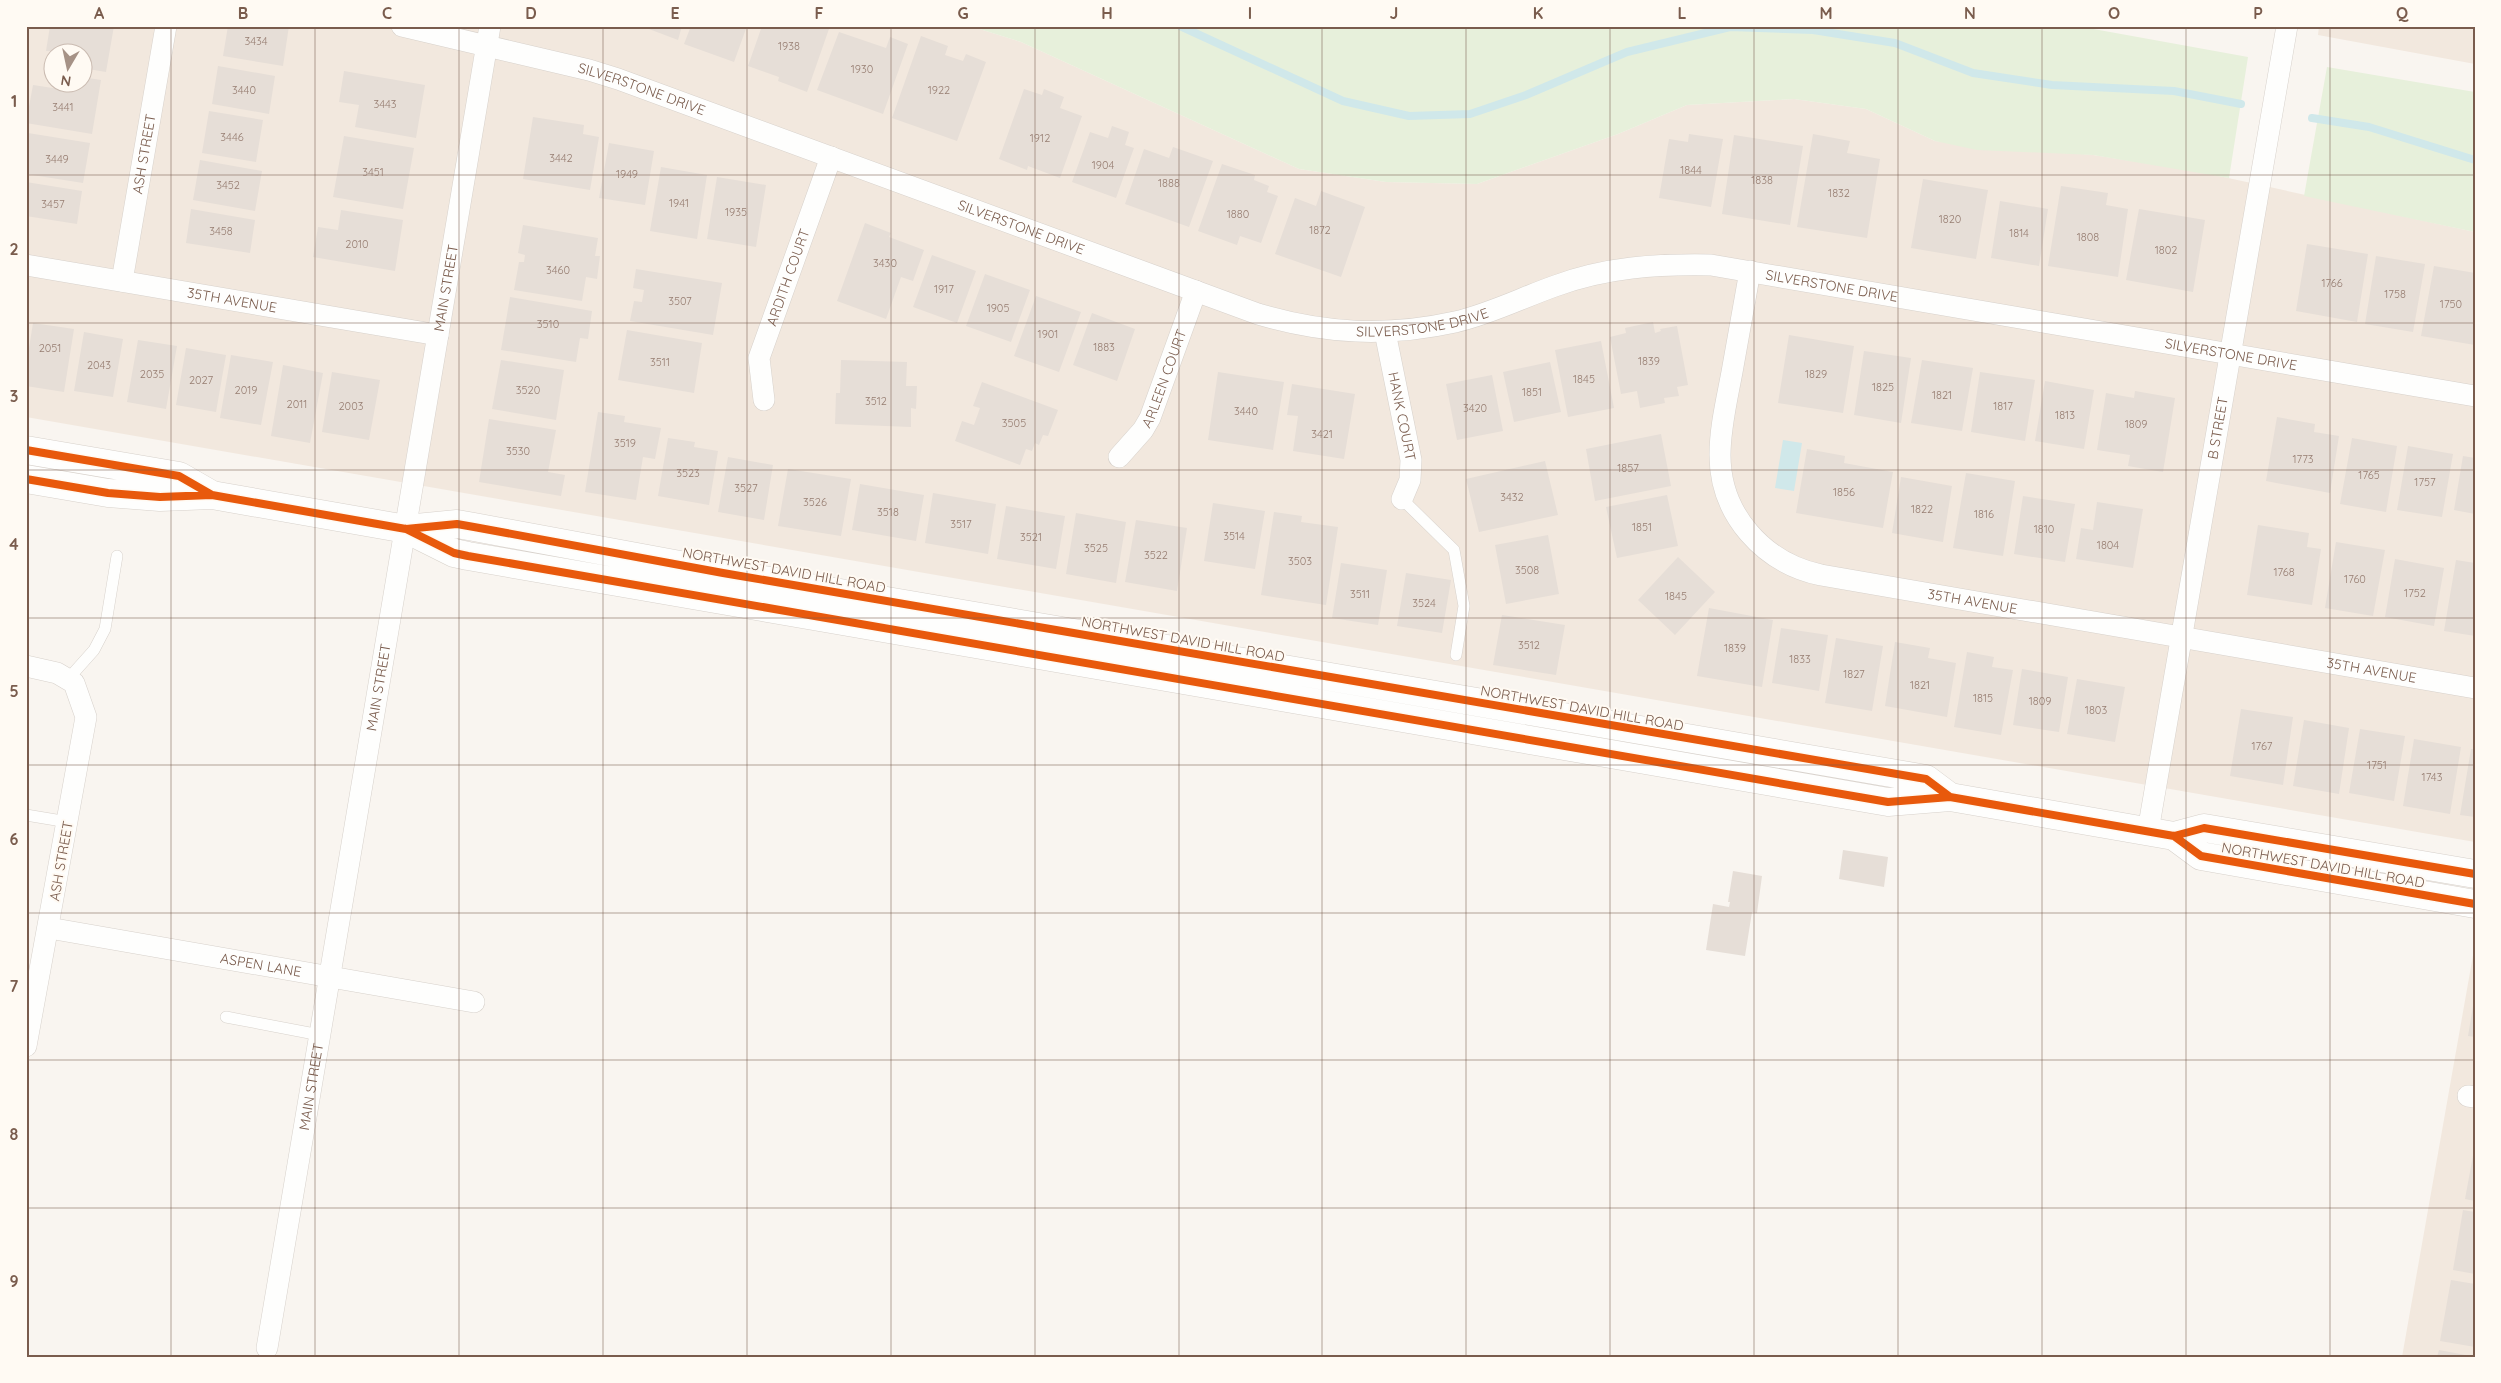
<svg xmlns="http://www.w3.org/2000/svg" width="2501" height="1383" viewBox="0 0 2501 1383" font-family="Quicksand,sans-serif">
<rect width="100%" height="100%" fill="#f9f5f0"/>
<path fill="#f2e8de" fill-rule="evenodd" d="M 26,26 L 970,26 L 1021,42 L 1299,169 L 1386,182 L 1477,184 L 1618,134 L 1687,105 L 1794,99 L 1866,109 L 1935,141 L 2093,155 L 2196,171 L 2475,232 L 2475,842 L 26,417 ZM 52,52 L 82,52 L 82,82 L 52,82 Z
M 2319,26 L 2475,26 L 2475,64 L 2318,35 Z
M 2475,944 L 2475,1357 L 2402,1357 Z"/>
<path fill="#e7f0db" d="M 970,26 L 2077,26 L 2248,57 L 2229,178 L 2093,155 L 1977,150 L 1935,141 L 1866,109 L 1794,99 L 1687,105 L 1618,134 L 1477,184 L 1386,182 L 1299,169 L 1021,42 Z
M 2327,67 L 2475,92 L 2475,232 L 2304,196 Z"/>
<path fill="#d0e8ea" d="M 1783,440 L 1802,443 L 1794,491 L 1775,488 Z"/>
<g fill="none" stroke-linecap="round" stroke-linejoin="round">
<path stroke="#d0e8ea" stroke-width="8" d="M 1180,26 L 1343,101 L 1409,116 L 1470,114 L 1526,95 L 1627,52 L 1730,27 L 1813,30 L 1895,43 L 1973,73 L 2052,85 L 2174,91 L 2241,104
M 2312,118 L 2369,127 L 2475,160"/>
</g>
<path fill="#e6ded7" d="M 50,26 L 114,26 L 106,72 L 82,68 L 82,52 L 46,51 Z
M 228,26 L 289,26 L 283,66 L 223,56 Z
M 641,26 L 682,26 L 678,40 Z
M 691,26 L 747,26 L 734,62 L 684,44 Z
M 762,26 L 830,26 L 807,92 L 778,81 L 779,77 L 748,66 Z
M 839,32 L 886,48 L 890,37 L 908,44 L 883,114 L 817,90 Z
M 921,36 L 948,46 L 945,55 L 963,61 L 966,54 L 986,62 L 957,141 L 892,118 Z
M 218,66 L 275,76 L 269,114 L 212,104 Z
M 344,71 L 425,85 L 416,138 L 355,127 L 359,105 L 339,102 Z
M 82,77 L 101,80 L 92,134 L 26,123 L 33,85 L 66,90 L 67,82 L 82,82 Z
M 1024,89 L 1042,95 L 1044,89 L 1064,97 L 1060,108 L 1082,116 L 1060,178 L 1028,166 L 1027,170 L 999,159 Z
M 209,111 L 263,120 L 256,162 L 202,153 Z
M 533,117 L 584,125 L 583,134 L 599,137 L 590,190 L 523,179 Z
M 1112,126 L 1129,132 L 1125,145 L 1134,148 L 1116,198 L 1072,182 L 1090,132 L 1108,138 Z
M 28,133 L 90,143 L 83,183 L 26,174 Z
M 1689,134 L 1723,139 L 1711,207 L 1659,198 L 1669,139 L 1688,142 Z
M 1813,134 L 1850,141 L 1847,153 L 1880,159 L 1867,238 L 1797,227 Z
M 1734,135 L 1803,146 L 1790,225 L 1722,214 Z
M 344,136 L 414,148 L 403,209 L 333,197 Z
M 609,143 L 654,151 L 645,205 L 599,198 Z
M 1173,147 L 1213,161 L 1189,227 L 1125,204 L 1144,149 L 1169,158 Z
M 200,160 L 262,171 L 255,211 L 193,200 Z
M 1222,164 L 1255,175 L 1254,180 L 1269,186 L 1267,192 L 1278,196 L 1261,243 L 1240,236 L 1237,245 L 1198,231 Z
M 661,167 L 707,175 L 697,239 L 650,231 Z
M 717,177 L 766,185 L 756,247 L 707,239 Z
M 1923,179 L 1988,190 L 1976,259 L 1911,248 Z
M 26,182 L 82,191 L 77,224 L 26,216 Z
M 2061,186 L 2108,193 L 2106,205 L 2128,209 L 2118,277 L 2048,266 Z
M 1321,191 L 1365,207 L 1341,277 L 1275,254 L 1295,198 L 1316,206 Z
M 2000,201 L 2048,209 L 2039,266 L 1991,258 Z
M 191,209 L 255,220 L 250,253 L 186,243 Z
M 2139,209 L 2205,220 L 2193,292 L 2126,280 Z
M 341,210 L 403,220 L 395,271 L 313,257 L 318,227 L 338,230 Z
M 865,223 L 891,233 L 889,237 L 924,250 L 913,281 L 901,277 L 886,319 L 837,301 Z
M 523,225 L 598,238 L 595,256 L 600,256 L 597,279 L 586,277 L 582,301 L 514,290 L 519,262 L 524,262 L 525,255 L 518,253 Z
M 2307,244 L 2368,254 L 2357,322 L 2296,311 Z
M 932,255 L 976,271 L 957,323 L 913,307 Z
M 2376,256 L 2425,264 L 2413,332 L 2365,324 Z
M 2434,266 L 2475,273 L 2475,345 L 2421,336 Z
M 636,269 L 722,283 L 713,335 L 630,321 L 634,301 L 642,302 L 644,290 L 633,288 Z
M 985,274 L 1030,290 L 1011,342 L 966,326 Z
M 1036,296 L 1081,312 L 1059,372 L 1014,356 Z
M 510,297 L 592,311 L 588,339 L 580,338 L 576,362 L 501,350 Z
M 1092,313 L 1135,329 L 1117,381 L 1073,365 Z
M 1653,322 L 1655,333 L 1661,331 L 1660,329 L 1677,326 L 1688,385 L 1677,387 L 1679,396 L 1664,398 L 1665,403 L 1640,408 L 1637,391 L 1621,394 L 1610,337 L 1626,333 L 1625,328 Z
M 33,323 L 74,329 L 64,392 L 26,386 L 26,367 Z
M 627,330 L 702,343 L 694,393 L 618,380 Z
M 84,332 L 123,339 L 113,397 L 74,391 Z
M 1789,335 L 1854,346 L 1843,413 L 1778,403 Z
M 138,340 L 177,346 L 166,409 L 127,402 Z
M 1601,341 L 1614,408 L 1568,417 L 1555,350 Z
M 186,348 L 226,355 L 216,412 L 176,405 Z
M 1864,351 L 1911,358 L 1901,423 L 1854,415 Z
M 231,355 L 273,362 L 261,425 L 220,418 Z
M 501,360 L 564,370 L 556,420 L 492,409 Z
M 841,360 L 907,362 L 906,386 L 917,386 L 916,409 L 911,408 L 911,427 L 835,424 L 836,393 L 840,393 Z
M 1922,360 L 1973,368 L 1962,431 L 1911,423 Z
M 1550,362 L 1561,412 L 1514,422 L 1503,372 Z
M 283,365 L 323,373 L 310,443 L 271,436 Z
M 332,372 L 380,380 L 369,440 L 322,432 Z
M 1218,372 L 1284,382 L 1273,450 L 1208,440 Z
M 1980,372 L 2035,380 L 2025,441 L 1971,432 Z
M 1492,375 L 1503,431 L 1457,440 L 1446,384 Z
M 2045,381 L 2094,390 L 2084,449 L 2035,441 Z
M 982,382 L 1058,410 L 1048,436 L 1043,435 L 1039,445 L 1035,443 L 1032,451 L 1026,449 L 1020,465 L 955,441 L 962,421 L 974,425 L 980,408 L 973,406 Z
M 1292,384 L 1355,394 L 1344,459 L 1293,451 L 1298,416 L 1287,415 Z
M 2135,391 L 2175,398 L 2163,472 L 2128,466 L 2130,455 L 2097,450 L 2106,393 L 2134,398 Z
M 598,412 L 625,416 L 624,422 L 661,428 L 655,459 L 643,457 L 636,500 L 585,492 Z
M 2277,417 L 2315,424 L 2314,432 L 2339,436 L 2330,493 L 2266,481 Z
M 489,419 L 556,430 L 548,472 L 565,475 L 561,496 L 479,482 Z
M 1661,434 L 1671,486 L 1595,501 L 1586,449 Z
M 668,438 L 695,442 L 694,447 L 718,451 L 709,505 L 658,496 Z
M 2352,438 L 2397,446 L 2386,512 L 2340,504 Z
M 2408,446 L 2453,454 L 2442,517 L 2397,510 Z
M 1807,449 L 1845,456 L 1844,463 L 1893,472 L 1883,528 L 1796,513 Z
M 2463,456 L 2475,458 L 2475,514 L 2454,510 Z
M 728,457 L 773,465 L 764,520 L 718,512 Z
M 1545,461 L 1558,515 L 1479,532 L 1466,479 Z
M 788,469 L 851,479 L 841,536 L 778,526 Z
M 1966,473 L 2015,481 L 2003,556 L 1953,548 Z
M 1901,477 L 1952,486 L 1943,542 L 1892,533 Z
M 860,484 L 924,495 L 916,541 L 852,530 Z
M 933,493 L 996,504 L 988,554 L 925,543 Z
M 1667,495 L 1678,546 L 1617,558 L 1606,507 Z
M 2023,496 L 2075,504 L 2065,562 L 2014,554 Z
M 2097,502 L 2143,509 L 2133,568 L 2076,559 L 2081,528 L 2093,530 Z
M 1213,503 L 1265,511 L 1255,569 L 1204,561 Z
M 1006,506 L 1065,516 L 1056,569 L 997,559 Z
M 1274,512 L 1302,516 L 1301,522 L 1338,527 L 1326,605 L 1261,595 Z
M 1076,513 L 1126,522 L 1116,583 L 1066,574 Z
M 1136,520 L 1187,528 L 1177,591 L 1125,582 Z
M 2258,525 L 2309,533 L 2307,547 L 2321,549 L 2312,605 L 2247,595 Z
M 1548,535 L 1559,594 L 1506,604 L 1495,545 Z
M 2336,542 L 2385,550 L 2373,616 L 2325,608 Z
M 1678,557 L 1715,592 L 1675,635 L 1638,600 Z
M 2395,559 L 2444,568 L 2434,626 L 2385,617 Z
M 2456,560 L 2475,563 L 2475,636 L 2444,631 Z
M 1341,563 L 1387,570 L 1378,625 L 1332,618 Z
M 1406,573 L 1451,580 L 1442,633 L 1397,626 Z
M 1709,608 L 1773,620 L 1762,687 L 1697,676 Z
M 1502,615 L 1565,625 L 1556,675 L 1493,665 Z
M 1781,628 L 1828,635 L 1819,691 L 1772,683 Z
M 1836,638 L 1883,646 L 1872,711 L 1825,703 Z
M 1895,642 L 1930,648 L 1928,658 L 1956,663 L 1947,717 L 1885,706 Z
M 1967,652 L 1994,657 L 1992,667 L 2013,670 L 2001,735 L 1954,727 Z
M 2022,669 L 2068,677 L 2059,732 L 2013,725 Z
M 2077,679 L 2125,687 L 2115,742 L 2067,734 Z
M 2241,709 L 2293,717 L 2283,785 L 2230,776 Z
M 2304,720 L 2349,728 L 2339,794 L 2293,786 Z
M 2360,729 L 2405,736 L 2394,801 L 2349,793 Z
M 2414,739 L 2461,747 L 2450,814 L 2403,806 Z
M 2471,749 L 2475,749 L 2475,817 L 2460,815 Z
M 1843,850 L 1888,857 L 1884,887 L 1839,879 Z
M 1733,871 L 1762,876 L 1757,913 L 1752,912 L 1745,956 L 1706,950 L 1713,904 L 1729,907 L 1730,902 L 1728,902 Z
M 2474,1000 L 2475,1000 L 2475,1037 L 2468,1036 Z
M 2474,1150 L 2475,1150 L 2475,1201 L 2465,1199 Z
M 2463,1210 L 2475,1212 L 2475,1274 L 2453,1270 Z
M 2451,1280 L 2475,1284 L 2475,1347 L 2440,1341 Z
M 2439,1350 L 2471,1356 L 2471,1357 L 2437,1357 Z"/>
<g fill="none" stroke-linecap="round" stroke-linejoin="round">
<defs>
<path id="service" d="M 1402,499 L 1454,550 L 1464,606 L 1456,655
M 69,678 L 94,650 L 105,629 L 117,556
M 26,815 L 68,822
M 226,1017 L 320,1035"/>
<g id="minor">
<path id="s1" d="M 402,26 L 589,70 L 618,79 L 1258,314 C 1325,334 1387,337 1455,322 C 1490,314 1521,298 1555,286 C 1606,267 1657,264 1711,265 L 2475,396"/>
<path id="s2" d="M 26,265 L 438,335"/>
<path id="s3" d="M 1750,271 C 1744,305 1738,339 1732,372 C 1727,399 1720,427 1720,455 C 1720,515 1764,563 1821,575 L 2475,688"/>
<path id="s4" d="M 122,281 L 166,26"/>
<path id="s5" d="M 1385,332 L 1411,460 L 1410,480 L 1402,499"/>
<path id="s6" d="M 764,400 L 759,358 L 831,157"/>
<path id="s7" d="M 1119,457 L 1143,430 L 1150,418 L 1196,291"/>
<path d="M 26,666 L 57,673 L 74,683 L 86,717 L 26,1046"/>
<path id="s8" d="M 2148,831 L 2287,26"/>
<path id="s9" d="M 49,928 L 474,1002"/>
<path d="M 2468,1096 L 2475,1097"/>
<path id="s10" d="M 267,1348 L 490,26"/>
</g>
<path id="tertiary" d="M 26,450 L 179,476 L 212,495
M 26,479 L 108,493 L 160,497 L 212,495 L 406,529 L 457,524 L 474,527 L 723,573 L 1926,779 L 1950,797
M 406,529 L 454,553 L 468,556 L 1888,802 L 1950,797 L 2174,836 L 2204,828 L 2475,874
M 2174,836 L 2201,856 L 2475,904"/>
</defs>
<use href="#service" stroke="#d7d1cb" stroke-width="12"/>
<use href="#minor" stroke="#d7d1cb" stroke-width="22"/>
<use href="#tertiary" stroke="#d7d1cb" stroke-width="29"/>
<use href="#service" stroke="#fefefd" stroke-width="11"/>
<use href="#minor" stroke="#fefefd" stroke-width="21"/>
<use href="#tertiary" stroke="#fefefd" stroke-width="28"/>
<defs>
<path id="cycleway" d="M 26,450 L 179,476 L 212,495
M 26,479 L 108,493 L 160,497 L 212,495 L 406,529 L 457,524 L 474,527 L 723,573 L 1926,779 L 1950,797
M 406,529 L 454,553 L 468,556 L 1888,802 L 1950,797 L 2174,836 L 2204,828 L 2475,874
M 2174,836 L 2201,856 L 2475,904"/>
</defs>
<use href="#cycleway" stroke="#fffaf3" stroke-width="11"/>
<use href="#cycleway" stroke="#e8590c" stroke-width="8"/>
</g>
<path fill="none" stroke="#7a5c4d" stroke-width="1" stroke-opacity="0.55" d="M 171,26 L 171,1357M 315,26 L 315,1357M 459,26 L 459,1357M 603,26 L 603,1357M 747,26 L 747,1357M 891,26 L 891,1357M 1035,26 L 1035,1357M 1179,26 L 1179,1357M 1322,26 L 1322,1357M 1466,26 L 1466,1357M 1610,26 L 1610,1357M 1754,26 L 1754,1357M 1898,26 L 1898,1357M 2042,26 L 2042,1357M 2186,26 L 2186,1357M 2330,26 L 2330,1357M 26,175 L 2475,175M 26,323 L 2475,323M 26,470 L 2475,470M 26,618 L 2475,618M 26,765 L 2475,765M 26,913 L 2475,913M 26,1060 L 2475,1060M 26,1208 L 2475,1208"/>
<g text-anchor="middle" dominant-baseline="central" stroke-width="4" stroke-linejoin="round" paint-order="stroke">
<g font-size="11" fill="#977e72">
<text x="256" y="41">3434</text>
<text x="789" y="46">1938</text>
<text x="862" y="69">1930</text>
<text x="244" y="90">3440</text>
<text x="939" y="90">1922</text>
<text x="385" y="104">3443</text>
<text x="63" y="107">3441</text>
<text x="232" y="137">3446</text>
<text x="1040" y="138">1912</text>
<text x="561" y="158">3442</text>
<text x="57" y="159">3449</text>
<text x="1103" y="165">1904</text>
<text x="1691" y="170">1844</text>
<text x="373" y="172">3451</text>
<text x="627" y="174">1949</text>
<text x="1762" y="180">1838</text>
<text x="1169" y="183">1888</text>
<text x="228" y="185">3452</text>
<text x="1839" y="193">1832</text>
<text x="679" y="203">1941</text>
<text x="53" y="204">3457</text>
<text x="736" y="212">1935</text>
<text x="1238" y="214">1880</text>
<text x="1950" y="219">1820</text>
<text x="1320" y="230">1872</text>
<text x="221" y="231">3458</text>
<text x="2019" y="233">1814</text>
<text x="2088" y="237">1808</text>
<text x="357" y="244">2010</text>
<text x="2166" y="250">1802</text>
<text x="885" y="263">3430</text>
<text x="558" y="270">3460</text>
<text x="2332" y="283">1766</text>
<text x="944" y="289">1917</text>
<text x="2395" y="294">1758</text>
<text x="680" y="301">3507</text>
<text x="2451" y="304">1750</text>
<text x="998" y="308">1905</text>
<text x="548" y="324">3510</text>
<text x="1048" y="334">1901</text>
<text x="1104" y="347">1883</text>
<text x="50" y="348">2051</text>
<text x="1649" y="361">1839</text>
<text x="660" y="362">3511</text>
<text x="99" y="365">2043</text>
<text x="152" y="374">2035</text>
<text x="1816" y="374">1829</text>
<text x="1584" y="379">1845</text>
<text x="201" y="380">2027</text>
<text x="1883" y="387">1825</text>
<text x="246" y="390">2019</text>
<text x="528" y="390">3520</text>
<text x="1532" y="392">1851</text>
<text x="1942" y="395">1821</text>
<text x="876" y="401">3512</text>
<text x="297" y="404">2011</text>
<text x="351" y="406">2003</text>
<text x="2003" y="406">1817</text>
<text x="1475" y="408">3420</text>
<text x="1246" y="411">3440</text>
<text x="2065" y="415">1813</text>
<text x="1014" y="423">3505</text>
<text x="2136" y="424">1809</text>
<text x="1322" y="434">3421</text>
<text x="625" y="443">3519</text>
<text x="518" y="451">3530</text>
<text x="2303" y="459">1773</text>
<text x="1628" y="468">1857</text>
<text x="688" y="473">3523</text>
<text x="2369" y="475">1765</text>
<text x="2425" y="482">1757</text>
<text x="746" y="488">3527</text>
<text x="1844" y="492">1856</text>
<text x="1512" y="497">3432</text>
<text x="815" y="502">3526</text>
<text x="1922" y="509">1822</text>
<text x="888" y="512">3518</text>
<text x="1984" y="514">1816</text>
<text x="961" y="524">3517</text>
<text x="1642" y="527">1851</text>
<text x="2044" y="529">1810</text>
<text x="1234" y="536">3514</text>
<text x="1031" y="537">3521</text>
<text x="2108" y="545">1804</text>
<text x="1096" y="548">3525</text>
<text x="1156" y="555">3522</text>
<text x="1300" y="561">3503</text>
<text x="1527" y="570">3508</text>
<text x="2284" y="572">1768</text>
<text x="2355" y="579">1760</text>
<text x="2415" y="593">1752</text>
<text x="1360" y="594">3511</text>
<text x="1676" y="596">1845</text>
<text x="1424" y="603">3524</text>
<text x="1529" y="645">3512</text>
<text x="1735" y="648">1839</text>
<text x="1800" y="659">1833</text>
<text x="1854" y="674">1827</text>
<text x="1920" y="685">1821</text>
<text x="1983" y="698">1815</text>
<text x="2040" y="701">1809</text>
<text x="2096" y="710">1803</text>
<text x="2262" y="746">1767</text>
<text x="2377" y="765">1751</text>
<text x="2432" y="777">1743</text>
</g>
<g font-size="14" fill="#7a5c4d" stroke="#fffaf3">
<text stroke="none"><textPath href="#s1" startOffset="248">SILVERSTONE DRIVE</textPath></text>
<text stroke="none"><textPath href="#s4" startOffset="129">ASH STREET</textPath></text>
<text stroke="none"><textPath href="#s1" startOffset="652">SILVERSTONE DRIVE</textPath></text>
<text stroke="none"><textPath href="#s6" startOffset="128">ARDITH COURT</textPath></text>
<text stroke="none"><textPath href="#s1" startOffset="1491">SILVERSTONE DRIVE</textPath></text>
<text stroke="none"><textPath href="#s10" startOffset="1075">MAIN STREET</textPath></text>
<text stroke="none"><textPath href="#s2" startOffset="209">35TH AVENUE</textPath></text>
<text stroke="none"><textPath href="#s1" startOffset="1071">SILVERSTONE DRIVE</textPath></text>
<text stroke="none"><textPath href="#s1" startOffset="1896">SILVERSTONE DRIVE</textPath></text>
<text stroke="none"><textPath href="#s7" startOffset="92">ARLEEN COURT</textPath></text>
<text stroke="none"><textPath href="#s5" startOffset="86">HANK COURT</textPath></text>
<text stroke="none"><textPath href="#s8" startOffset="409">B STREET</textPath></text>
<text transform="translate(784 570) rotate(10)">NORTHWEST DAVID HILL ROAD</text>
<text stroke="none"><textPath href="#s3" startOffset="510">35TH AVENUE</textPath></text>
<text transform="translate(1183 639) rotate(10)">NORTHWEST DAVID HILL ROAD</text>
<text stroke="none"><textPath href="#s3" startOffset="915">35TH AVENUE</textPath></text>
<text stroke="none"><textPath href="#s10" startOffset="670">MAIN STREET</textPath></text>
<text transform="translate(1582 708) rotate(10)">NORTHWEST DAVID HILL ROAD</text>
<text transform="translate(61 861) rotate(-80)">ASH STREET</text>
<text transform="translate(2323 865) rotate(10)">NORTHWEST DAVID HILL ROAD</text>
<text stroke="none"><textPath href="#s9" startOffset="215">ASPEN LANE</textPath></text>
<text stroke="none"><textPath href="#s10" startOffset="265">MAIN STREET</textPath></text>
</g>
</g>
<rect width="2501" height="1383" fill="none" stroke="#fffaf3" stroke-width="55"/>
<g transform="translate(68 68) rotate(189)"><circle r="24" fill="#fffaf3" stroke="#cabbb1"/>
<path d="M0-4L9 19L0 12L-9 19Z" fill="#a69286"/>
<text y="-8" font-size="14" font-weight="bold" text-anchor="middle" fill="#7a5c4d">N</text>
</g>
<rect x="28" y="28" width="2446" height="1328" fill="none" stroke="#7a5c4d" stroke-width="2"/>
<g font-size="16" text-anchor="middle" font-weight="bold" fill="#7a5c4d">
<text x="99" y="19">A</text>
<text x="243" y="19">B</text>
<text x="387" y="19">C</text>
<text x="531" y="19">D</text>
<text x="675" y="19">E</text>
<text x="819" y="19">F</text>
<text x="963" y="19">G</text>
<text x="1107" y="19">H</text>
<text x="1250" y="19">I</text>
<text x="1394" y="19">J</text>
<text x="1538" y="19">K</text>
<text x="1682" y="19">L</text>
<text x="1826" y="19">M</text>
<text x="1970" y="19">N</text>
<text x="2114" y="19">O</text>
<text x="2258" y="19">P</text>
<text x="2402" y="19">Q</text>
<text x="14" y="107">1</text>
<text x="14" y="255">2</text>
<text x="14" y="402">3</text>
<text x="14" y="550">4</text>
<text x="14" y="697">5</text>
<text x="14" y="845">6</text>
<text x="14" y="992">7</text>
<text x="14" y="1140">8</text>
<text x="14" y="1287">9</text>
</g>
</svg>
